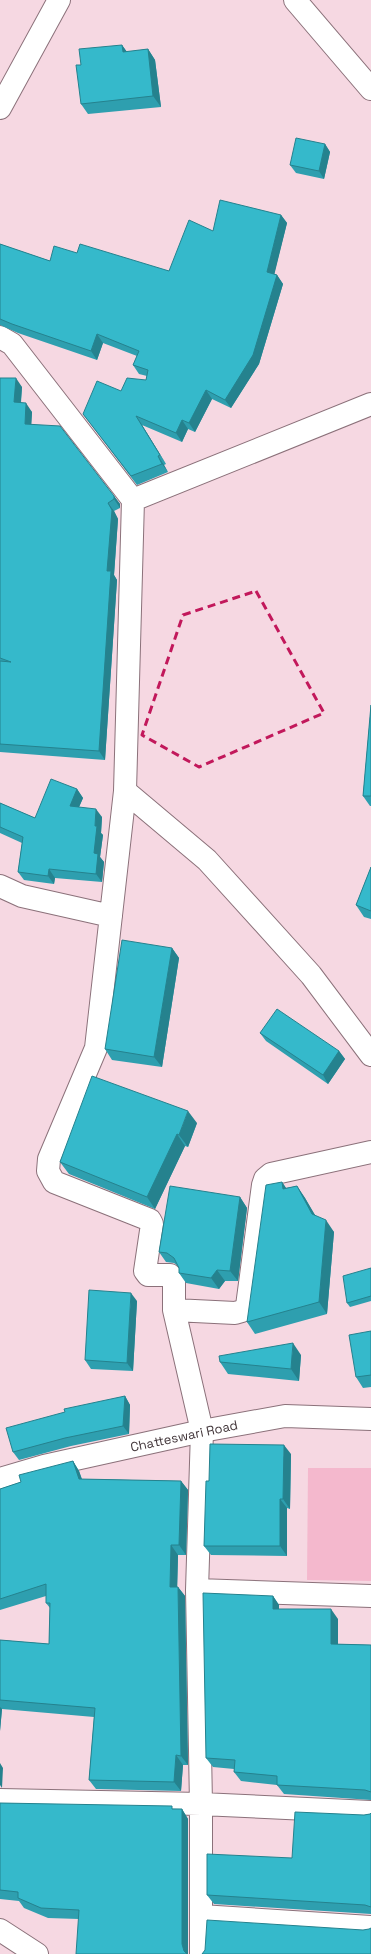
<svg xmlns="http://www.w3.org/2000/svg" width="371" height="1954" viewBox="0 0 371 1954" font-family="'Space Grotesk',sans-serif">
<rect width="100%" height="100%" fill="#f6d8e2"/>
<path fill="#f4b8cd" d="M 308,1468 L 371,1468 L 371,1581 L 307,1580 Z"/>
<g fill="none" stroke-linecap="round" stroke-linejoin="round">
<defs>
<path id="minor" d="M 295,0 L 371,89
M 0,108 L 59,0
M 0,337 L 12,344 L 133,500 L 125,791 L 96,1048 L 49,1159 L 48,1171 L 54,1182 L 150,1220 L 152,1224 L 145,1271 L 148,1275 L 170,1275 L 174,1279 L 174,1310 L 202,1431 L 197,1590 L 201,1804 L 201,1954
M 133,500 L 371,404
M 125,791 L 207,860 L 311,975 L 371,1055
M 0,886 L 22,896 L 111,916
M 174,1310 L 235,1313 L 242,1311 L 247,1306 L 263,1185 L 265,1179 L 271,1174 L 371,1152
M 197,1590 L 371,1596
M 0,1800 L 201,1804 L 371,1812
M 201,1916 L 371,1927
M 0,1930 L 37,1954"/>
<path id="secondary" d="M 0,1479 L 44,1466 L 202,1431 L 285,1416 L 371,1419"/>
</defs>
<use href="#minor" stroke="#8b717a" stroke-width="24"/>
<use href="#secondary" stroke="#8b717a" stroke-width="24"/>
<use href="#minor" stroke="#fff" stroke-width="22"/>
<use href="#secondary" stroke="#fff" stroke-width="22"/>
</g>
<path fill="#2e9faf" d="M 122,45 L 127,52 L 148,49 L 155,60 L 161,107 L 88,114 L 81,104 L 81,65 Z
M 325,144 L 330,152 L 324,179 L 296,173 L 290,165 Z
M 281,215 L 287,223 L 274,274 L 277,275 L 283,284 L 259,364 L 231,408 L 212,399 L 195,432 L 188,429 L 182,442 L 142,425 L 166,464 L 164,465 L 168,472 L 137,485 L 83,414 L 121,391 L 146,380 L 147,376 L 139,374 L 133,365 L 137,356 L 103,343 L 97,360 L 18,333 L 0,325 L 0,244 L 50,261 L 77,253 L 169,271 L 213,231 Z
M 0,378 L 22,387 L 21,403 L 32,412 L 31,424 L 114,496 L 120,504 L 120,508 L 114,511 L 118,519 L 114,575 L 117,580 L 105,760 L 0,752 Z
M 371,705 L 371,806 L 370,806 L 363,796 Z
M 77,789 L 83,798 L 79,807 L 102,817 L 101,833 L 103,835 L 100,857 L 104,862 L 102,882 L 55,878 L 54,884 L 24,880 L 18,872 L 22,843 L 0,833 L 0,803 L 35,818 Z
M 371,867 L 371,919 L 364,917 L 356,905 Z
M 172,948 L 179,958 L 162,1067 L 112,1060 L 105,1049 Z
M 260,1033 L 339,1051 L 345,1059 L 328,1084 L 266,1041 Z
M 197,1123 L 188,1147 L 185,1146 L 155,1209 L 69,1174 L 60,1162 Z
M 282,1182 L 286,1188 L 297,1186 L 305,1198 L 314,1214 L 334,1232 L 327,1314 L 255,1334 L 247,1322 Z
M 240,1197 L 247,1208 L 238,1281 L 225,1281 L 219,1289 L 186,1283 L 179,1273 L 179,1268 L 178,1266 L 174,1263 L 166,1262 L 159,1252 Z
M 371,1268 L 371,1301 L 350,1307 L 347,1303 Z
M 137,1301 L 133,1371 L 91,1369 L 85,1360 Z
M 371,1331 L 371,1387 L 363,1388 L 356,1377 Z
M 301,1355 L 299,1381 L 228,1374 L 220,1362 Z
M 125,1396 L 130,1405 L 129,1434 L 71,1446 L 19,1460 L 13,1452 Z
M 291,1454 L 290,1509 L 287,1508 L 287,1556 L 211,1555 L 204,1546 L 209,1481 Z
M 73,1461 L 79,1471 L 82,1479 L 181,1481 L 188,1490 L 186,1555 L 178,1555 L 177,1587 L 178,1587 L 185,1596 L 188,1765 L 183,1765 L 181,1791 L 96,1789 L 89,1780 L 94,1717 L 2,1709 L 0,1731 L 0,1640 L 49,1644 L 50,1608 L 46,1603 L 46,1596 L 0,1610 L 0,1489 L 21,1482 Z
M 273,1596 L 279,1605 L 279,1609 L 338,1619 L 338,1644 L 371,1645 L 371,1800 L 284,1794 L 277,1785 L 241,1781 L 234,1772 L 234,1769 L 213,1767 L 206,1758 Z
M 0,1803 L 182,1809 L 188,1819 L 188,1954 L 79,1919 L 48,1918 L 24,1908 L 19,1901 L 0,1899 Z
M 371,1813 L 371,1914 L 214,1904 L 207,1895 L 292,1858 L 364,1815 L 370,1814 Z"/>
<path fill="#25828e" d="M 122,45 L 129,55 L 123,52 Z
M 148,49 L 155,60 L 161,107 L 153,96 Z
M 325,144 L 330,152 L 324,179 L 319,171 Z
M 281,215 L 287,223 L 273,280 L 267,272 Z
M 277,275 L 283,284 L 259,364 L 231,408 L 225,400 Z
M 97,334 L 103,343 L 97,360 L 91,351 Z
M 16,378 L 22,387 L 20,411 L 14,402 Z
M 206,390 L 212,399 L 195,432 L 189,423 Z
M 26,403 L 32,412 L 31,432 L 25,424 Z
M 136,416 L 142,425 L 166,464 L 160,455 Z
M 182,420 L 188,429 L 182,442 L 176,433 Z
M 158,456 L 164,465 L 168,472 L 162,464 Z
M 114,496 L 120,504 L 120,508 L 114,499 Z
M 108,503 L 114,511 L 118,519 L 114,575 L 117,580 L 105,760 L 99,751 L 107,571 Z
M 77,789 L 83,798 L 76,814 L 70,806 Z
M 96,809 L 102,817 L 101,833 L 103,835 L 100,857 L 104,862 L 102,882 L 96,874 L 94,853 Z
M 49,869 L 55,878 L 54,884 L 48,876 Z
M 172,948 L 179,958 L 162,1067 L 154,1057 Z
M 339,1051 L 345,1059 L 328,1084 L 323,1075 Z
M 188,1111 L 197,1123 L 188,1147 L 179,1135 Z
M 177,1134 L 185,1146 L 155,1209 L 147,1197 Z
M 282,1182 L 290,1194 L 283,1189 Z
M 297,1186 L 305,1198 L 321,1225 L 312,1214 Z
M 240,1197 L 247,1208 L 238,1281 L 230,1271 Z
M 326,1220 L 334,1232 L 327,1314 L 319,1302 Z
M 217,1270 L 225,1281 L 219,1289 L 211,1278 Z
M 131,1293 L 137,1301 L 133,1371 L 127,1363 Z
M 293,1343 L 301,1355 L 299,1381 L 291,1369 Z
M 125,1396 L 130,1405 L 129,1434 L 123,1426 Z
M 284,1445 L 291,1454 L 290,1509 L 283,1499 Z
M 73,1461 L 79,1471 L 85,1489 L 79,1479 Z
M 181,1481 L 188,1490 L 186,1555 L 179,1545 Z
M 280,1499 L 287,1508 L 287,1556 L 280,1546 Z
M 171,1545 L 178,1555 L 177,1596 L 170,1587 Z
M 178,1587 L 185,1596 L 188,1765 L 181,1756 Z
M 273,1596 L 279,1605 L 279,1618 L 273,1609 Z
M 331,1609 L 338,1619 L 338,1654 L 331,1644 Z
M 0,1707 L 2,1709 L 0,1731 Z
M 176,1755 L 183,1765 L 181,1791 L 174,1782 Z
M 0,1763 L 3,1768 L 2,1788 L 0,1785 Z
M 182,1809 L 188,1819 L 188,1954 L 186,1954 L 184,1951 L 182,1944 Z"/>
<path fill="#35b9cb" stroke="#25828e" d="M 122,45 L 123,52 L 148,49 L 153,96 L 81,104 L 76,65 L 81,65 L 79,49 Z
M 296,138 L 325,144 L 319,171 L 290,165 Z
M 220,200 L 281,215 L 267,272 L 277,275 L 253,355 L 225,400 L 206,390 L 189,423 L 182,420 L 176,433 L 136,416 L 160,455 L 158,456 L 162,464 L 131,476 L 83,414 L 97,381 L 121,391 L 127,378 L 146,380 L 148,370 L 133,365 L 139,351 L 97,334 L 91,351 L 12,324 L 0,319 L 0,244 L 50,261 L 54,246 L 77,253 L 80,244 L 169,271 L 189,220 L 213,231 Z
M 0,378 L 16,378 L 14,402 L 26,403 L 25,424 L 60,426 L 114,496 L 114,499 L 108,503 L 112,510 L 107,571 L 111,571 L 99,751 L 0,744 L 0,661 L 11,662 L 0,658 Z
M 371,705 L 371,796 L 363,796 Z
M 51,779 L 77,789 L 70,806 L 96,809 L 95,826 L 97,826 L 94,853 L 98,854 L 96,874 L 49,869 L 48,876 L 18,872 L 23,837 L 0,827 L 0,803 L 35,818 Z
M 371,867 L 371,911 L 356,905 Z
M 122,940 L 172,948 L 154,1057 L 105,1049 Z
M 277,1009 L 339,1051 L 323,1075 L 260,1033 Z
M 92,1076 L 188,1111 L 179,1135 L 177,1134 L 147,1197 L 60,1162 Z
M 282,1182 L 283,1189 L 297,1186 L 312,1214 L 326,1220 L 319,1302 L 247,1322 L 266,1185 Z
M 170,1186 L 240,1197 L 230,1271 L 217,1270 L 211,1278 L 179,1273 L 179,1268 L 174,1258 L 167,1253 L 159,1252 Z
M 371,1268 L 371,1296 L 347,1303 L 343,1276 Z
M 89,1290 L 131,1293 L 127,1363 L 85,1360 Z
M 371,1331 L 371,1375 L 356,1377 L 349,1335 Z
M 293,1343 L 291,1369 L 220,1362 L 219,1356 Z
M 125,1396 L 123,1426 L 65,1438 L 13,1452 L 6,1428 L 65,1412 L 64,1409 Z
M 210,1444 L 284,1445 L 283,1499 L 280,1499 L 280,1546 L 204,1546 L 206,1481 L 209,1481 Z
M 73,1461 L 79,1479 L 181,1481 L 179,1545 L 171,1545 L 170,1587 L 178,1587 L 181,1756 L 176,1755 L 174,1782 L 89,1780 L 95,1708 L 0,1700 L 0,1640 L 49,1644 L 50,1603 L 46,1603 L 46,1584 L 0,1599 L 0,1489 L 21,1482 L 19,1475 Z
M 203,1593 L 273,1596 L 273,1609 L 331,1609 L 331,1644 L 371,1645 L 371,1792 L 365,1790 L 277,1785 L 277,1776 L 234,1772 L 235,1760 L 206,1758 Z
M 0,1803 L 172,1806 L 172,1809 L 182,1809 L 182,1944 L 184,1951 L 187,1954 L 76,1954 L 79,1910 L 41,1908 L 18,1898 L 18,1892 L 0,1890 Z
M 295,1812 L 364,1815 L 370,1814 L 371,1813 L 371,1907 L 365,1905 L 207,1895 L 207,1854 L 292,1858 Z
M 207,1920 L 363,1930 L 369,1929 L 371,1928 L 371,1954 L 202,1954 L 205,1950 Z"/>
<path fill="none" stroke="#c2185b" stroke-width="3" stroke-dasharray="8 5" stroke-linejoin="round" d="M 256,591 L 324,713 L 199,767 L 142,735 L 183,615 Z"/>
<g text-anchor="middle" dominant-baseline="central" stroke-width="3" stroke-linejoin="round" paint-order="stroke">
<g font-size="13" fill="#43373b" stroke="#fff">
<text transform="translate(184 1436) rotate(-12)">Chatteswari Road</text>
</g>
</g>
</svg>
